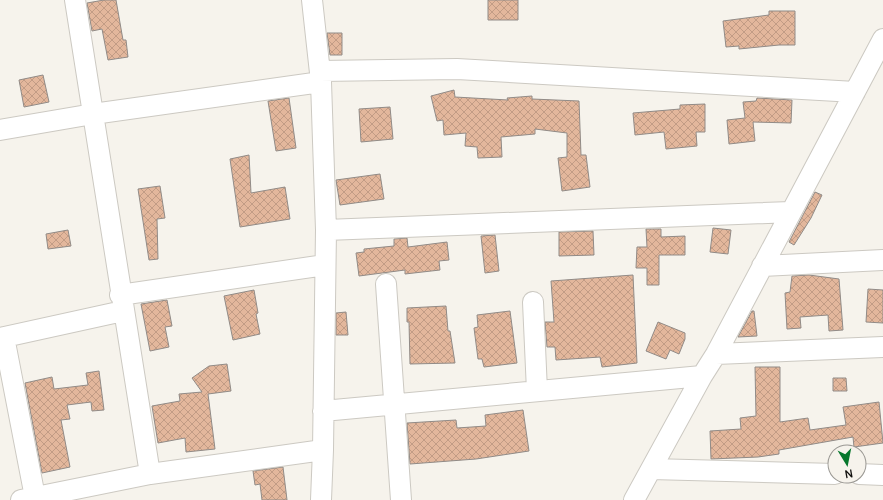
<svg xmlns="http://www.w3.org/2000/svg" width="883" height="500" viewBox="0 0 883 500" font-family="Manrope,sans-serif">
<defs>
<pattern id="building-cross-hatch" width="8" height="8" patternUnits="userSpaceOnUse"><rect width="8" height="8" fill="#e3b79c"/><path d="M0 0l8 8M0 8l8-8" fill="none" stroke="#c29c85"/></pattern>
</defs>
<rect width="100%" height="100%" fill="#f6f3ec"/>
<path fill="url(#building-cross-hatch)" stroke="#918b87" d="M 104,0 L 116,0 L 123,40 L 126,40 L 128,57 L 108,60 L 102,29 L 92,31 L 87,3 Z
M 488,0 L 518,0 L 518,20 L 488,20 Z
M 769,11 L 795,11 L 795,45 L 779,45 L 739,49 L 739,46 L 726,47 L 723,21 L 769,15 Z
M 327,33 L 342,33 L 342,55 L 330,55 Z
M 43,75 L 49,102 L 24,107 L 19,80 Z
M 454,90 L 455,97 L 508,100 L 507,98 L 532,96 L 532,99 L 579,101 L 581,155 L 586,155 L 590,187 L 562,191 L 558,158 L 567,157 L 567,133 L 535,129 L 535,134 L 501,137 L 502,157 L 478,158 L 477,147 L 465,146 L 466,133 L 444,135 L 443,120 L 437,121 L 431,96 Z
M 289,98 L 296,148 L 276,151 L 268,101 Z
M 757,98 L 792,100 L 791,123 L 753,122 L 755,141 L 729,144 L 727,120 L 745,118 L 743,102 L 756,101 Z
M 705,104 L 705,132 L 696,132 L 697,146 L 666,149 L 664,132 L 635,135 L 633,113 L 680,109 L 680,105 Z
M 390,107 L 393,139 L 361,142 L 359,109 Z
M 249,155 L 251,193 L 285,187 L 290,219 L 240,227 L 230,159 Z
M 380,174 L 384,199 L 340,205 L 336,180 Z
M 160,186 L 165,218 L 157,219 L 158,259 L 149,260 L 138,189 Z
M 815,192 L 822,195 L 811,218 L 794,245 L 789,242 Z
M 713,228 L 731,230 L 728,254 L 710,252 Z
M 646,229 L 661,229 L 661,237 L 685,236 L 685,255 L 659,255 L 659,285 L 647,285 L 647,268 L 636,268 L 637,247 L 647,247 Z
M 68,230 L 71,246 L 48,249 L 46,234 Z
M 593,231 L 594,255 L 559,256 L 559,232 Z
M 495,235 L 499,271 L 485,273 L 481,236 Z
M 407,238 L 408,247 L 447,242 L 449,260 L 439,261 L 440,270 L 405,274 L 405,270 L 359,276 L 356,253 L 364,252 L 364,249 L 394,246 L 394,239 Z
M 633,275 L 637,363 L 602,367 L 600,357 L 556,360 L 555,347 L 547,347 L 545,322 L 554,322 L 551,281 Z
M 809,275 L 839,279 L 843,330 L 829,331 L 828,315 L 800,317 L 801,328 L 787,329 L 785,293 L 790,292 L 792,276 Z
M 868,289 L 883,290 L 883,323 L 866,322 Z
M 254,290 L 258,313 L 256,314 L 260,334 L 233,340 L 224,296 Z
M 167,300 L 172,326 L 165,327 L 169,347 L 150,351 L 141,304 Z
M 446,306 L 448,331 L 450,331 L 455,363 L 410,364 L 409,322 L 407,322 L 407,308 Z
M 510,311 L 517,363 L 484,367 L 482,359 L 478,359 L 474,328 L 478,327 L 477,315 Z
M 752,311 L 754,311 L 757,336 L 738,337 Z
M 346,312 L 348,335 L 336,335 L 336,313 Z
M 658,322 L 685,333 L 685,339 L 679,354 L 670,350 L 666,359 L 646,351 Z
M 227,364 L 231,391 L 208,394 L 215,449 L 186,452 L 185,438 L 158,443 L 152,406 L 180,401 L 179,394 L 202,392 L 192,378 L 209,366 Z
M 755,367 L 780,367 L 780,422 L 808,418 L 810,430 L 846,425 L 843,407 L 879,402 L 883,443 L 854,447 L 853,437 L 779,450 L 779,454 L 758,457 L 711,459 L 710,431 L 741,429 L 740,418 L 756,416 Z
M 99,371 L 104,410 L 92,411 L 91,402 L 67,405 L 70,419 L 61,420 L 70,467 L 42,473 L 25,383 L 52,377 L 54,389 L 88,385 L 86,373 Z
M 833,378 L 846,378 L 847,391 L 833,391 Z
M 523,410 L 529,451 L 476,459 L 410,464 L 407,423 L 456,420 L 457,428 L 486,426 L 485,415 Z
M 283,467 L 287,500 L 262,500 L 260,484 L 255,485 L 253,471 Z"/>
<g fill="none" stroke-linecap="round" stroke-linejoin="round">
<defs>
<path id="minor" d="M 75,0 L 150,474
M 312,0 L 321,82 L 326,230 L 323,450 L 321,500
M 320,71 L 457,69 L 855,92
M 0,130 L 93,114 L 321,82
M 326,230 L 791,212
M 762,266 L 883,260
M 386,284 L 401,500
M 120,295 L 325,265
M 533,302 L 537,391
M 4,337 L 35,497
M 0,338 L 123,311
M 716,354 L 883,347
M 323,411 L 702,376
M 651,469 L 835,474
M 859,474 L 883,475
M 21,500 L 150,474 L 323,450
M 634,500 L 702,376 L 716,354 L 883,39"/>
</defs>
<use href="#minor" stroke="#ccc9c2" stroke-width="22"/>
<use href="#minor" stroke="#fff" stroke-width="20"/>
</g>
<g transform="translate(847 464) rotate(170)"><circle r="19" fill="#f6f3ec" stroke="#9a9893"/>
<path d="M0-3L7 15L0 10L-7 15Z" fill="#06772c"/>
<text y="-6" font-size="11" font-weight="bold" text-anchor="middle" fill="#100f0d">N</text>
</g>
</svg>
